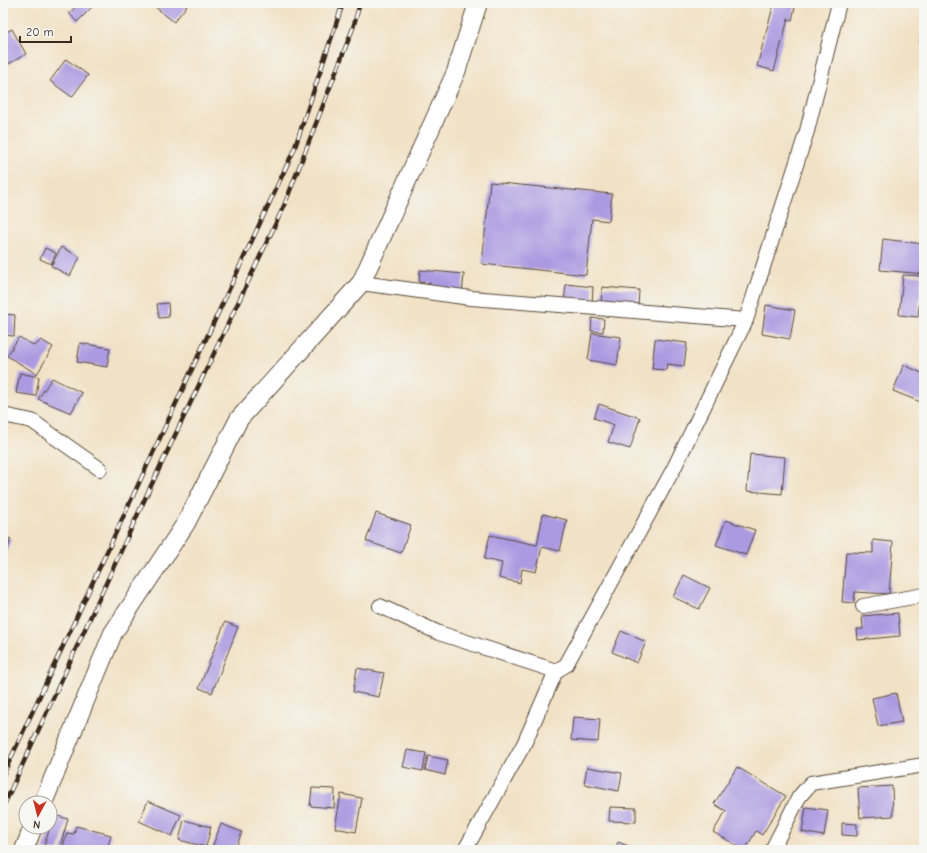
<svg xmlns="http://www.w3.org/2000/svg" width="927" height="853" viewBox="0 0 927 853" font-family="'Comic Neue',sans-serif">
<rect width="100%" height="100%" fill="#f6f6f2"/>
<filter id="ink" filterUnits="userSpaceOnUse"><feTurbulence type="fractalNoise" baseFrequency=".025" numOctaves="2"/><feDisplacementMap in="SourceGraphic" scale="8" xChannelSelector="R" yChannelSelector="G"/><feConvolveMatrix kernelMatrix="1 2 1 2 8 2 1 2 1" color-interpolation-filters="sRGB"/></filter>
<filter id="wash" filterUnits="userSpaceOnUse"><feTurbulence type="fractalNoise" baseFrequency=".012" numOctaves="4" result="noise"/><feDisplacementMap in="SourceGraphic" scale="16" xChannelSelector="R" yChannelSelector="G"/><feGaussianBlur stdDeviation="0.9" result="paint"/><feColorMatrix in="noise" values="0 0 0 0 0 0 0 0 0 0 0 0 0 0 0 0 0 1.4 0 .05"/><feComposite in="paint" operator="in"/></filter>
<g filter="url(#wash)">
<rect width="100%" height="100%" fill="#f1e2c6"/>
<g id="blocks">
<path fill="#ab9ae1" d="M 80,3 L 89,3 L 92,7 L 77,22 L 69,13 Z
M 150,3 L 189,3 L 174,22 Z
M 774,3 L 796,3 L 792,20 L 788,19 L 774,71 L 757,66 Z
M 923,20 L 924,20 L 924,46 L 921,46 Z
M 12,29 L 26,54 L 5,66 L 3,63 L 3,34 Z
M 66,59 L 88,75 L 72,97 L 50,81 Z
M 490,182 L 612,194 L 609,221 L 592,219 L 586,275 L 482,264 Z
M 883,239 L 924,244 L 924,274 L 880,270 Z
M 61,247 L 80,257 L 70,276 L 51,266 Z
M 45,248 L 56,253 L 51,264 L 40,259 Z
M 420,270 L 464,274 L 462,295 L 429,291 L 430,283 L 419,282 Z
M 903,275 L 922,276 L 918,317 L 899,315 Z
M 566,284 L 593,287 L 592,305 L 564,302 Z
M 602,287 L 639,290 L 638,307 L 601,305 Z
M 168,303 L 169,317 L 159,318 L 157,304 Z
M 766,305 L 795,310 L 790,339 L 762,334 Z
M 3,314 L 15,315 L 14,336 L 3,335 Z
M 592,318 L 604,319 L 603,332 L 591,331 Z
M 592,333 L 621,337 L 617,365 L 588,360 Z
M 19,337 L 35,346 L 41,340 L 53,347 L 37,374 L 7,356 Z
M 655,339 L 687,343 L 684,366 L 667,364 L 666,370 L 652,369 Z
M 80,343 L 110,348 L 107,367 L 77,362 Z
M 904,365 L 924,374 L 923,403 L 893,391 Z
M 20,373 L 39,377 L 36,396 L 16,393 Z
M 52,378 L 82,393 L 71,413 L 38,399 Z
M 599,404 L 640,418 L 630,449 L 608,442 L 614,425 L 594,418 Z
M 750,454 L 785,457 L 782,494 L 747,491 Z
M 376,513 L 411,525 L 401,553 L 366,541 Z
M 543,514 L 567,520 L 560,551 L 542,547 L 536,572 L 522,569 L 520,583 L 499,578 L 502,563 L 484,559 L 490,535 L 537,545 Z
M 726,520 L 755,530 L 746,555 L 716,545 Z
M 3,536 L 11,539 L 3,562 Z
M 873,540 L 893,542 L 889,594 L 855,592 L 854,603 L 842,602 L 846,552 L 873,553 Z
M 684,575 L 710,588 L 699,609 L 673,597 Z
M 898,613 L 900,636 L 858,640 L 857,629 L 863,629 L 862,616 Z
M 919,621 L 924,621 L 924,646 L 921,646 Z
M 225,622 L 238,627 L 212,693 L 199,688 Z
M 621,631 L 646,642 L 637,663 L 612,652 Z
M 357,668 L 384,673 L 379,697 L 353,692 Z
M 896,693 L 902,722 L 878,726 L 872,698 Z
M 573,717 L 600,719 L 598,742 L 571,740 Z
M 407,750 L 426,753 L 423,771 L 403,767 Z
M 428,756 L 448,760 L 445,775 L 425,770 Z
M 587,767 L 622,773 L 619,791 L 584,784 Z
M 737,767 L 786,796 L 762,835 L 756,831 L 745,850 L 713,832 L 726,811 L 714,804 Z
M 892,786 L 893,816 L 860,818 L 858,788 Z
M 312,788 L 335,789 L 334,808 L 310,806 Z
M 341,794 L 362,798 L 356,832 L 335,828 Z
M 148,801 L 181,815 L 172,836 L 139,821 Z
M 610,807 L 636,808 L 636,822 L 609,821 Z
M 806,807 L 828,810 L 824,836 L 802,832 Z
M 54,815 L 68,819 L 59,850 L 48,850 L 43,849 Z
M 184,820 L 211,827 L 206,847 L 179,840 Z
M 842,823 L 857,824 L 857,836 L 842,835 Z
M 221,824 L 242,832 L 235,850 L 211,850 Z
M 76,826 L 111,835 L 107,850 L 62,850 L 67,833 L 74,834 Z
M 618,842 L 638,850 L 615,850 Z"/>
</g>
</g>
<g filter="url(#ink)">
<use href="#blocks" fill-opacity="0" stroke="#564637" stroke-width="1"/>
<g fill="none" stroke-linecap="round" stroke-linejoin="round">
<defs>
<path id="minor" d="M 361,283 L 471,298 L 746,320
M 3,415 L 32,421 L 100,469
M 380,606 L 439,633 L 556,671
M 863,606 L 924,595
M 465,850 L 524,744 L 556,671 L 566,665 L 674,468 L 746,320 L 807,131 L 839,3
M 772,850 L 799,797 L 811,783 L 924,765"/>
<path id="tertiary" d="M 43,803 L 113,633 L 186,523 L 239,419 L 361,283 L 456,72 L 478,3
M 24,850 L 33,827"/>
</defs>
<use href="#minor" stroke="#564637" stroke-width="16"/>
<use href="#tertiary" stroke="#564637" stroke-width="20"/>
<use href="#minor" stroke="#fff" stroke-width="14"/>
<use href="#tertiary" stroke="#fff" stroke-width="18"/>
<defs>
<path id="rail" d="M 3,775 L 294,150 L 343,3
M 3,807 L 149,490 L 284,206 L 353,28 L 360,3"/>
</defs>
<use href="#rail" stroke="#3b2a1e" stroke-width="4.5"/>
<use href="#rail" stroke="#f6f6f2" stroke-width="3" stroke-dasharray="9" stroke-linecap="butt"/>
</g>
</g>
<rect width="927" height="853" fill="none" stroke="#f6f6f2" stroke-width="16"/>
<g transform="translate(38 815) rotate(187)"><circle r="19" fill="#f6f6f2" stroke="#aba49d"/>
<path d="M0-3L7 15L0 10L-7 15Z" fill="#c8321e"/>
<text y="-6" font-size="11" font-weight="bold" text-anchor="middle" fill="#3b2a1e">N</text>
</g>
<path d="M20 36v6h51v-6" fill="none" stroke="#3b2a1e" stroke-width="2"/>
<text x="26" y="36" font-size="12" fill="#3b2a1e" stroke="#f6f6f2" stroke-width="3" paint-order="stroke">20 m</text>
</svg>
